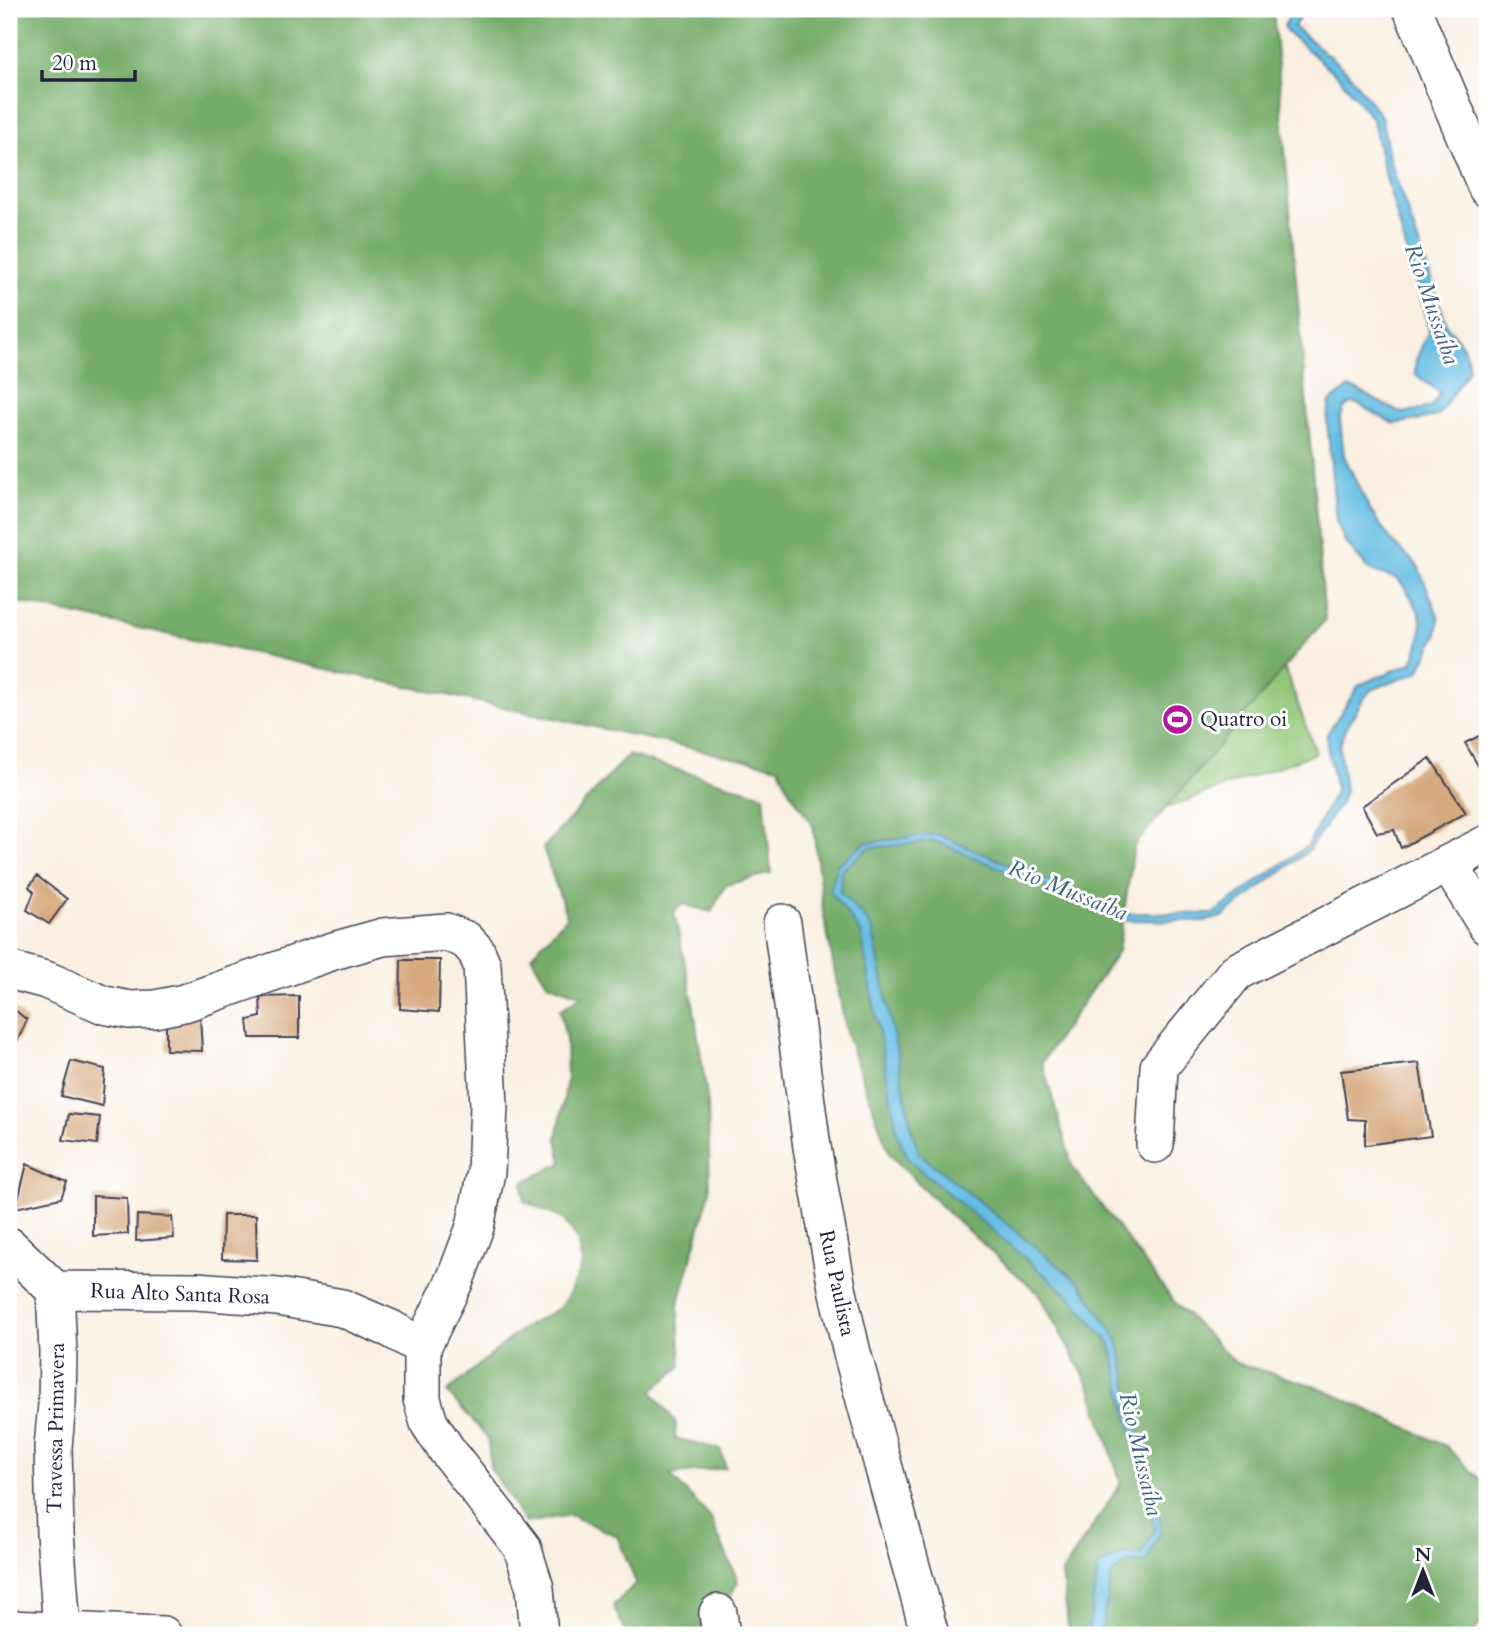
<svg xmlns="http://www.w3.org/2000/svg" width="1496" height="1644" viewBox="0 0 1496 1644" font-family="Cardo,serif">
<rect width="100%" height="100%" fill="#fff"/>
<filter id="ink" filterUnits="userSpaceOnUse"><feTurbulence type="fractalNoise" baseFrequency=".0143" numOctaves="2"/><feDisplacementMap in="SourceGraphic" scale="14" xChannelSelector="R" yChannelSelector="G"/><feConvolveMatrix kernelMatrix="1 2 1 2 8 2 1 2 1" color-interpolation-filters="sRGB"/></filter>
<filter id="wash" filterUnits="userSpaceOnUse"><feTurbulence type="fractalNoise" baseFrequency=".00686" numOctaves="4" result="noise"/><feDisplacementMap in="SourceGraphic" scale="28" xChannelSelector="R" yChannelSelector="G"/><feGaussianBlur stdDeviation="1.57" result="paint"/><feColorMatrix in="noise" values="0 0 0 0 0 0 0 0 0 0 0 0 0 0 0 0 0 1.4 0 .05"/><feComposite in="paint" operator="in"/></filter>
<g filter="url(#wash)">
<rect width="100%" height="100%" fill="#f9f0e2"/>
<path fill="#91c779" stroke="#5a745a" stroke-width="2" d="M 1260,603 L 1316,753 L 1093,835 Z"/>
<path fill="#74ac69" stroke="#4b6752" stroke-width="2" d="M 9,9 L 1273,9 L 1325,620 L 1134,846 L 1118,951 L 1042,1062 L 1073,1168 L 1175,1303 L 1236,1363 L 1316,1386 L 1446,1446 L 1487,1486 L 1487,1617 L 1470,1635 L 1069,1635 L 1062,1573 L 1121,1483 L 1090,1386 L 1038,1293 L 948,1213 L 890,1155 L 847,1036 L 823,911 L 813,826 L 787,787 L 779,767 L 9,600 Z
M 628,755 L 764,795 L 771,873 L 726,885 L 711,912 L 683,904 L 674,912 L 692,996 L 708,1104 L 710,1191 L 678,1306 L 681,1366 L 652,1391 L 676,1423 L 675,1438 L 720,1449 L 726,1468 L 670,1475 L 710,1517 L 738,1581 L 712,1635 L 627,1635 L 613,1606 L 636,1583 L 617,1536 L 570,1515 L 525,1523 L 490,1467 L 488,1438 L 447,1392 L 520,1330 L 559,1308 L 570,1292 L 582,1264 L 577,1239 L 563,1219 L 524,1201 L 523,1182 L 562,1163 L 557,1139 L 567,1080 L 566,1039 L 560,1010 L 582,996 L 547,983 L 531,956 L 567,917 L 543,848 Z"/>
<path fill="#65bde3" stroke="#44708f" stroke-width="2" d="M 1293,9 L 1304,9 L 1294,27 L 1347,71 L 1381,116 L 1390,161 L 1448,328 C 1460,339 1467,353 1469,368 L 1438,416 L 1394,424 L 1358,404 L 1351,403 L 1344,408 L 1340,420 L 1344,456 L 1370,510 L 1390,539 L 1418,566 L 1439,618 L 1437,634 L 1419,672 L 1371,690 L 1363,699 L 1345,730 L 1339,748 L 1345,790 L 1341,802 L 1308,851 L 1222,917 L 1204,921 L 1125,920 L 935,841 L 868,848 L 841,871 L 840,892 L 868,922 L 873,931 L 913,1135 L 919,1153 L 1080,1283 L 1118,1340 L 1161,1531 L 1146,1562 L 1127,1563 L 1112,1574 L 1101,1631 L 1104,1635 L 1091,1635 L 1088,1629 L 1099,1566 L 1123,1554 L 1141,1555 L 1155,1529 L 1111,1345 L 1071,1297 L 910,1161 L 898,1137 L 861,933 L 830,891 L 837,865 L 865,843 L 936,834 L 1125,913 L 1213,914 L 1308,845 L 1336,790 L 1327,746 L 1327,734 L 1359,685 L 1412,663 C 1429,626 1423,610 1398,579 L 1369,570 L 1345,542 L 1336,521 L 1327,420 L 1330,402 L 1348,388 L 1357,390 L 1398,412 L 1403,413 L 1431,407 L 1440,393 L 1415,374 L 1416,360 L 1429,330 L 1382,163 L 1373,120 L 1339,77 L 1286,31 L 1284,26 Z"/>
<g id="blocks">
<path fill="#d6a97e" d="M 1487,732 L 1487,781 L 1465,743 Z
M 1430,758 L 1466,813 L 1401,848 L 1394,830 L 1377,833 L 1362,806 Z
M 1487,865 L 1487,893 L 1475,873 Z
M 37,876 L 67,899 L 49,924 L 27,910 L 34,892 L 29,887 Z
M 401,960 L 440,960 L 439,1012 L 400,1009 Z
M 299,996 L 299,1038 L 250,1038 L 248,1020 L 261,1017 L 260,997 Z
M 9,1005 L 27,1020 L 17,1042 L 9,1038 Z
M 166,1016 L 200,1016 L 202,1051 L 166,1050 Z
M 71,1061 L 105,1069 L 102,1106 L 61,1096 Z
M 1419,1063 L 1431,1136 L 1365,1145 L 1365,1120 L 1348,1119 L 1341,1071 Z
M 69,1114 L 100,1117 L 97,1144 L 63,1140 Z
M 27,1164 L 67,1182 L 61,1198 L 16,1208 Z
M 93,1196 L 127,1198 L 128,1234 L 93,1236 Z
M 137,1215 L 172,1217 L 174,1238 L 136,1241 Z
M 223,1215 L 256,1215 L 257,1260 L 222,1259 Z"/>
</g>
</g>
<g filter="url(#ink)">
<use href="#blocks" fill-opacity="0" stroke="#424154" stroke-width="2"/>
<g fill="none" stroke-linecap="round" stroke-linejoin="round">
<defs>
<path id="minor" d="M 1412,9 L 1487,188
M 1449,865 L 1487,926
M 782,923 L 812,1147 L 837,1288 L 852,1353 L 930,1635
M 9,970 L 46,980 L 104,1005 L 130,1010 L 155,1009 L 184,1003 L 333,951 L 383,937 L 446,932 L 466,940 L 476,951 L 482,965 L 489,1105 L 486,1172 L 475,1227 L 455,1280 L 422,1347 L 422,1399 L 429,1423 L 446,1449 L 522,1547 L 535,1588 L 539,1635
M 1155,1144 L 1159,1067 L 1236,972 L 1487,844
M 9,1246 L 55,1290 L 58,1352 L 57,1404 L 53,1447 L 55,1533 L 62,1630
M 55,1290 L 196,1291 L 278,1297 L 342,1308 L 391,1329 L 422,1347
M 718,1613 L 721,1635
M 9,1629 L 163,1635"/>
</defs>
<use href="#minor" stroke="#424154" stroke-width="40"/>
<use href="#minor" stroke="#fff" stroke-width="37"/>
</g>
</g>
<defs>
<symbol id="stadium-disc" viewBox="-11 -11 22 22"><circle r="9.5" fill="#b5179e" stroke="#fff"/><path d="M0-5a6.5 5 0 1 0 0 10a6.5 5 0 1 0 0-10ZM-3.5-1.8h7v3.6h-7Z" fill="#fff"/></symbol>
</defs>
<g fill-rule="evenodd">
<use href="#stadium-disc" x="1160" y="702" width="35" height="35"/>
</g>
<g text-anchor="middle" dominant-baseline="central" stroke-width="6" stroke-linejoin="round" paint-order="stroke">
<g font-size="21" fill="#22223b" stroke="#fff" text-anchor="start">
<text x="1200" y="719">Quatro oi</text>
</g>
<g font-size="21" fill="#22223b" stroke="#fff">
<text transform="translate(837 1283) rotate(78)">Rua Paulista</text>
<text transform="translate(180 1294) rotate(2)">Rua Alto Santa Rosa</text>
<text transform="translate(56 1428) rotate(-89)">Travessa Primavera</text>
</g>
<g font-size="23" font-style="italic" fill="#3d607e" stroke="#fff">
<text transform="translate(1432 304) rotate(71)">Rio Mussaíba</text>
<text transform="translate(1068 890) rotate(22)">Rio Mussaíba</text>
<text transform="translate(1141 1454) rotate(77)">Rio Mussaíba</text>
</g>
</g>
<rect width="1496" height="1644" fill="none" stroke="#fff" stroke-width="35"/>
<g transform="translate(1423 1571)" stroke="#ffffff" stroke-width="5" paint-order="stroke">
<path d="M0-5L12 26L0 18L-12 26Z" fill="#22223b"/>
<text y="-10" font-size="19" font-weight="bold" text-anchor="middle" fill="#22223b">N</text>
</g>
<path d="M42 70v10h93v-10" fill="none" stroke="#22223b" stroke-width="3.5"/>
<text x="52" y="70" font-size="21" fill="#22223b" stroke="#ffffff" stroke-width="5" paint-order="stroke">20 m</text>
</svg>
